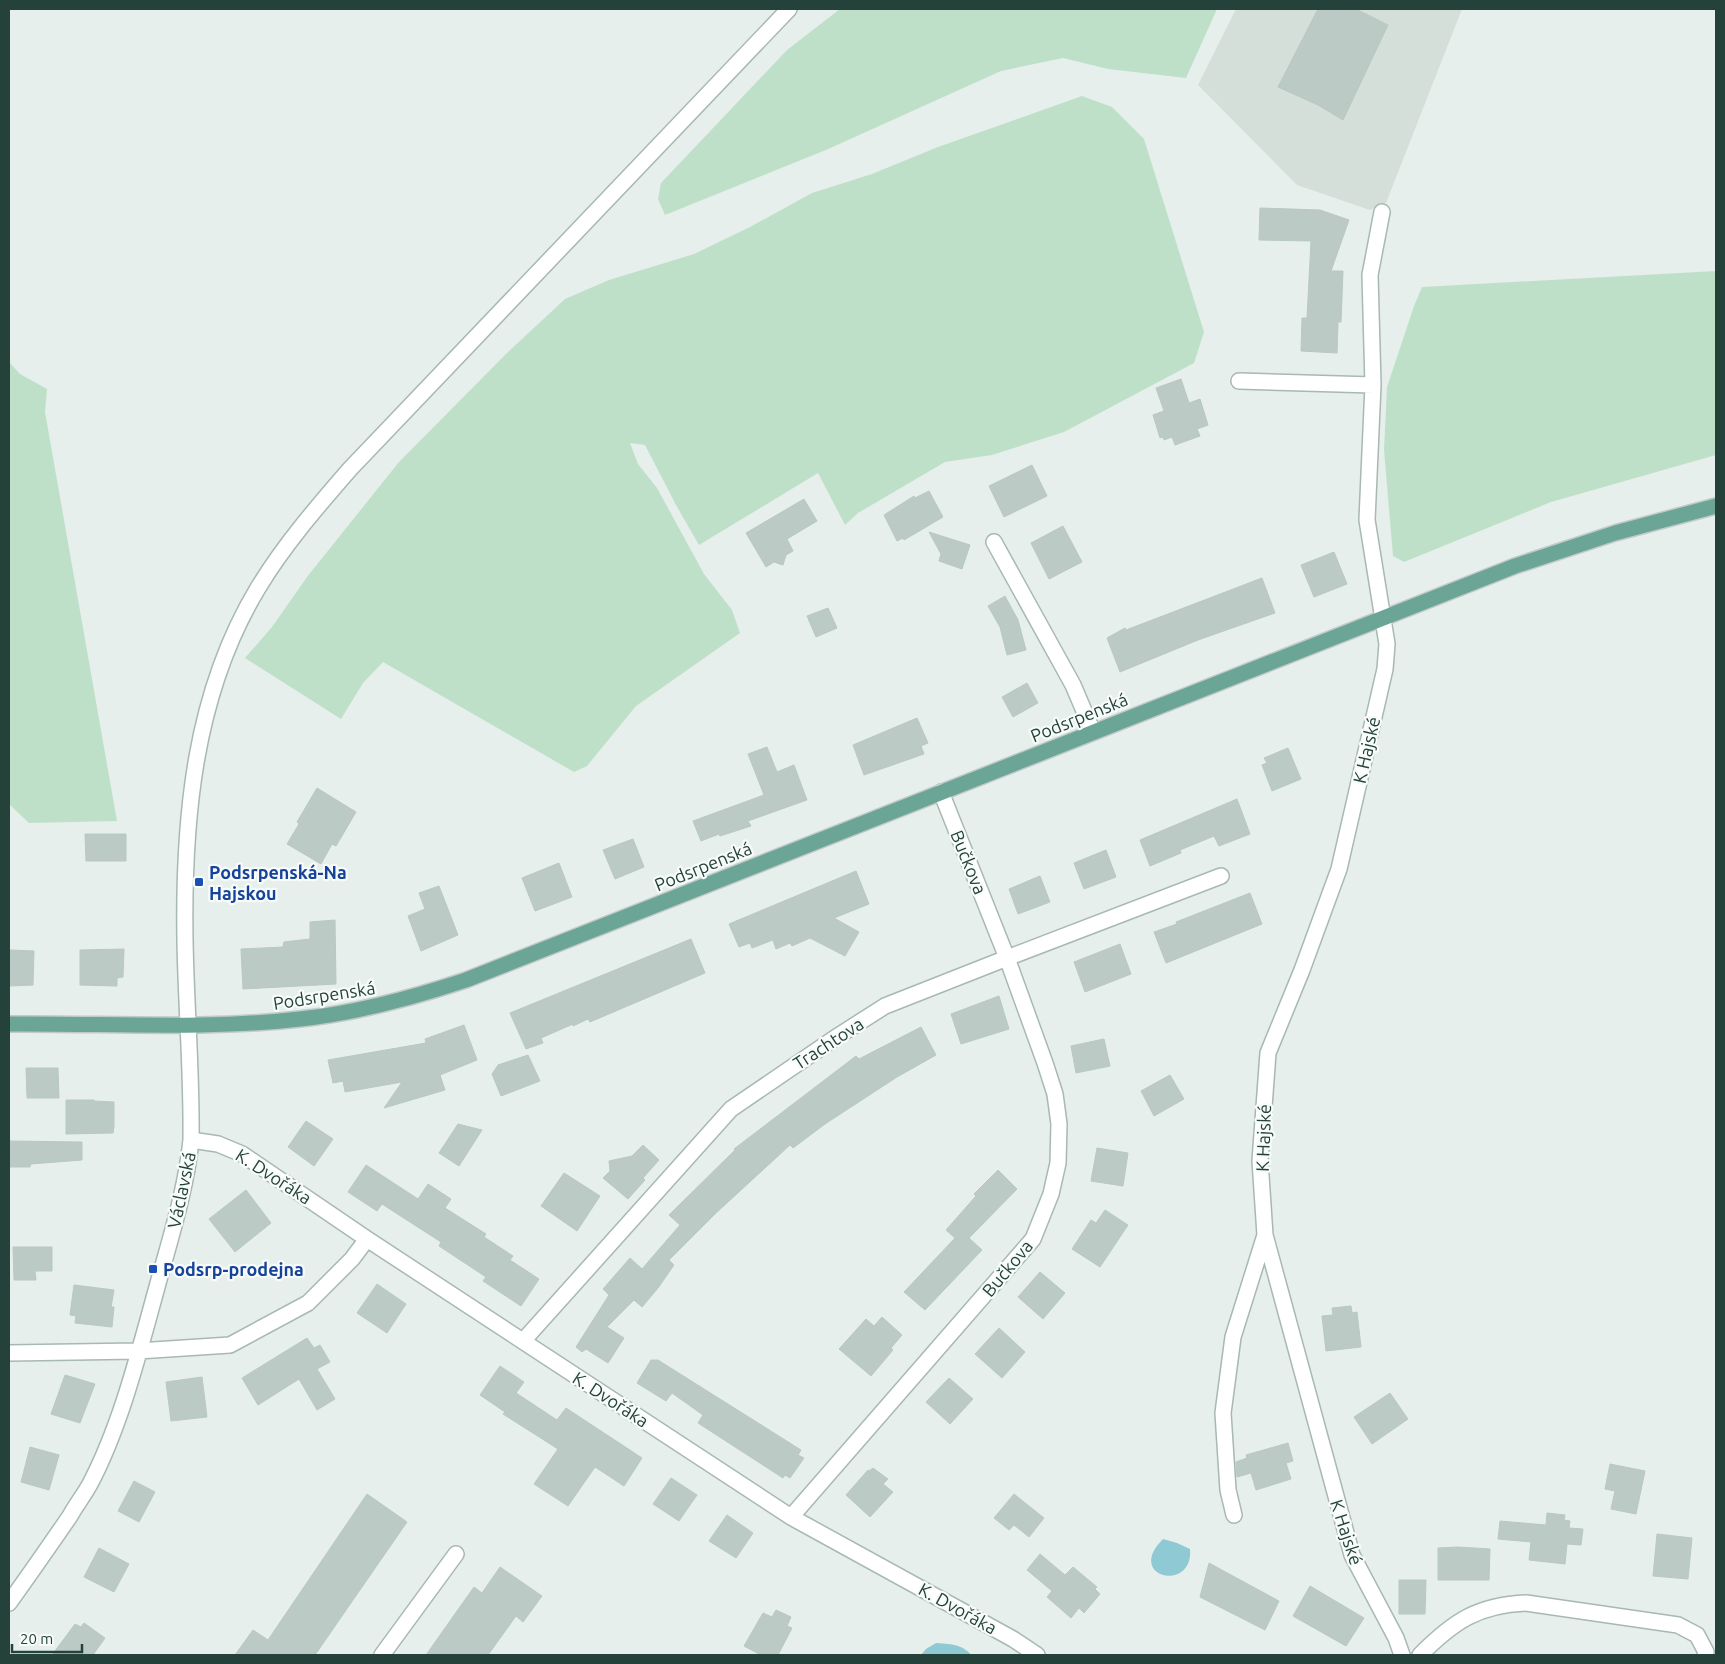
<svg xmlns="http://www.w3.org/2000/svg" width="1725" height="1664" viewBox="0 0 1725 1664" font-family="Ubuntu,sans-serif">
<rect width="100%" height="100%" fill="#e6efeb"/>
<path fill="#d4dfda" d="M 1236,9 L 1462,9 L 1386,203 L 1370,210 L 1297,185 L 1198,85 Z"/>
<path fill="#bfe0c8" d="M 840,9 L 1217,9 L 1186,78 L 1108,69 L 1063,58 L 1001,71 L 826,150 L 665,215 L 658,199 L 661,183 L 787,50 Z
M 1082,96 L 1112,107 L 1144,139 L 1204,332 L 1194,363 L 1064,432 L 992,455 L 945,462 L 858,513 L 845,525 L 818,473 L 699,545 L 676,505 L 645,445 L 630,443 L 638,464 L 657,488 L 704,574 L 732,610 L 740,633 L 636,706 L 587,766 L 574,772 L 383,662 L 363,683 L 341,719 L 245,658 L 272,627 L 307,577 L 399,462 L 507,353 L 565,299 L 609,280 L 694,254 L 750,227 L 812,193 L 872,174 L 938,147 Z
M 1716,271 L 1716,455 L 1551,502 L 1404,562 L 1393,556 L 1384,450 L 1387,387 L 1414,306 L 1422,287 Z
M 9,362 L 20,374 L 47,389 L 45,412 L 117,821 L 29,823 L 9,804 Z"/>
<path fill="#8ec9d4" d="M 1163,1539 L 1177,1543 L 1190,1549 C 1194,1593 1124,1578 1163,1539 Z
M 936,1643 C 949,1644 963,1644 971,1655 L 921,1655 L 926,1649 Z"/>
<path fill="#bbcac4" stroke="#b8c9c2" d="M 1318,9 L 1356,9 L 1388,25 L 1343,120 L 1318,105 L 1278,87 Z
M 1260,208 L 1320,210 L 1349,220 L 1331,271 L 1343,271 L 1341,322 L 1338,322 L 1337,353 L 1301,351 L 1302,318 L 1307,318 L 1311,241 L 1259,240 Z
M 1181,379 L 1189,403 L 1200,399 L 1208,425 L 1197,429 L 1200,436 L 1175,445 L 1172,437 L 1164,440 L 1163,437 L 1160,438 L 1153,415 L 1164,411 L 1156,388 Z
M 1032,465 L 1047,496 L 1004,517 L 989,486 Z
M 929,491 L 943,517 L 904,540 L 903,538 L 897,541 L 884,515 L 914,496 L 915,498 Z
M 804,499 L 817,521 L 787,539 L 793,551 L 786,555 L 783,565 L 774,562 L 766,567 L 746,533 Z
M 1063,526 L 1082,562 L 1049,579 L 1031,543 Z
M 929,532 L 970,545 L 962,569 L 939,561 L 941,554 Z
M 1334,552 L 1347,584 L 1314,597 L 1301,565 Z
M 1262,578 L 1275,613 L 1198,640 L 1120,672 L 1107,638 L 1125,628 L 1126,630 Z
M 1005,596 L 1018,620 L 1026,650 L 1007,655 L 1000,627 L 988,606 Z
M 828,608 L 837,628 L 816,637 L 807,616 Z
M 1027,683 L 1038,703 L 1013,717 L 1002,697 Z
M 917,718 L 928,743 L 921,746 L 924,754 L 864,775 L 853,745 Z
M 767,747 L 777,772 L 794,765 L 807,800 L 748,821 L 751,826 L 720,836 L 719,834 L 701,841 L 693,821 L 764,795 L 748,754 Z
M 1288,748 L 1301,779 L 1272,791 L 1262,765 L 1267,763 L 1264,758 Z
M 317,788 L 356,812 L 336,846 L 332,844 L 321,864 L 287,844 L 299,824 L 297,822 Z
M 1237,799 L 1250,834 L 1219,846 L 1214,836 L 1180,850 L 1181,853 L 1150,866 L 1140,840 Z
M 85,834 L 126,834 L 126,861 L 86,861 Z
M 633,839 L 644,867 L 615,879 L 603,850 Z
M 1106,850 L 1116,877 L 1084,889 L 1074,863 Z
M 559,863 L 572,897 L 535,911 L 522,878 Z
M 856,871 L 869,904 L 834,918 L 859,932 L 845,956 L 810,938 L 792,946 L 790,943 L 776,949 L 773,940 L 752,948 L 750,943 L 739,947 L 729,924 Z
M 1040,876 L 1050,902 L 1018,914 L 1009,889 Z
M 439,886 L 458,935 L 421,951 L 408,916 L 425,909 L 419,893 Z
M 1250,893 L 1262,924 L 1166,963 L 1154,932 L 1177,924 L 1176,922 Z
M 335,920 L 336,984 L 243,989 L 241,949 L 283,947 L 284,942 L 310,939 L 310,922 Z
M 691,939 L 705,973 L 590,1022 L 588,1019 L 573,1026 L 573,1024 L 541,1038 L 543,1043 L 526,1049 L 510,1013 Z
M 1120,944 L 1131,974 L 1085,992 L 1074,962 Z
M 124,949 L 123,977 L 117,978 L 117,986 L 80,985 L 80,950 Z
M 9,950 L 34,951 L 33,985 L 9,986 Z
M 999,996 L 1009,1029 L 961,1044 L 951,1014 Z
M 464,1025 L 477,1060 L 440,1075 L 445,1090 L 384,1108 L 402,1082 L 345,1092 L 343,1081 L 333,1083 L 328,1060 L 426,1043 L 425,1039 Z
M 921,1027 L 936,1055 L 897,1077 L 825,1124 L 793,1148 L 790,1145 L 716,1213 L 669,1260 L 674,1265 L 658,1288 L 642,1307 L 634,1300 L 607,1327 L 624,1338 L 608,1363 L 586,1349 L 582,1352 L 576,1347 L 609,1295 L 603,1289 L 630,1258 L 642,1269 L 680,1225 L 669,1215 L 735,1150 L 734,1149 L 856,1056 L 859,1059 Z
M 1104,1039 L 1110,1066 L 1076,1073 L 1071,1046 Z
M 528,1055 L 540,1081 L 501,1096 L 492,1074 L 498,1065 Z
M 26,1068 L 58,1068 L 59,1098 L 27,1098 Z
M 1170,1075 L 1184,1099 L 1154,1116 L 1141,1091 Z
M 66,1100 L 94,1100 L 94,1101 L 114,1102 L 114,1126 L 113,1133 L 66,1134 Z
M 306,1121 L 333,1139 L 314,1166 L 288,1147 Z
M 458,1124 L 482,1130 L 459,1166 L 439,1153 Z
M 9,1141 L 82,1142 L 82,1160 L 31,1164 L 30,1167 L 9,1167 Z
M 643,1145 L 659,1160 L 643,1178 L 645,1180 L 628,1199 L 603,1178 L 610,1171 L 609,1161 L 632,1156 Z
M 1097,1148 L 1128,1153 L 1123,1186 L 1091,1181 Z
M 366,1165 L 418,1199 L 428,1184 L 451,1199 L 445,1208 L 486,1234 L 484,1237 L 513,1256 L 510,1260 L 539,1279 L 521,1306 L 483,1281 L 486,1277 L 439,1246 L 441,1242 L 382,1204 L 377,1211 L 348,1192 Z
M 998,1170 L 1017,1189 L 969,1238 L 982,1250 L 925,1310 L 904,1292 L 955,1238 L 946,1230 L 976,1196 L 974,1194 Z
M 564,1173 L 600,1196 L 577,1231 L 541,1206 Z
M 246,1190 L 271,1223 L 235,1252 L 209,1219 Z
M 1105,1210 L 1128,1225 L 1100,1267 L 1072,1249 L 1091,1220 L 1096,1223 Z
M 13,1247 L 52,1247 L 52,1271 L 35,1271 L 36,1280 L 14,1280 Z
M 1040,1272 L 1065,1293 L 1043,1319 L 1018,1297 Z
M 377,1284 L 406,1304 L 387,1333 L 357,1313 Z
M 74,1285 L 114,1290 L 111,1307 L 114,1307 L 112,1327 L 75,1323 L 76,1316 L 70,1315 Z
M 1351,1306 L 1352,1313 L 1357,1312 L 1361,1347 L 1326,1351 L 1322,1316 L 1333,1315 L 1332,1308 Z
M 882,1317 L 902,1335 L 891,1348 L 893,1350 L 871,1376 L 839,1349 L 866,1319 L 874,1326 Z
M 999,1328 L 1025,1352 L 1002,1378 L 975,1354 Z
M 307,1338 L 314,1348 L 320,1345 L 330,1362 L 317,1369 L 335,1399 L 317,1410 L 299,1379 L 258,1405 L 242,1378 Z
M 651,1360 L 658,1360 L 801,1450 L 798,1455 L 804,1458 L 790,1478 L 785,1475 L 783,1478 L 698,1423 L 703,1415 L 672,1393 L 666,1401 L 637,1383 Z
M 500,1366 L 524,1382 L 516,1393 L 557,1420 L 566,1408 L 642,1458 L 624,1486 L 595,1467 L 568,1506 L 534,1484 L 558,1449 L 503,1414 L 505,1412 L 480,1395 Z
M 65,1375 L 95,1384 L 80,1423 L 51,1414 Z
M 202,1377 L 207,1417 L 171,1421 L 166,1382 Z
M 949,1378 L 973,1399 L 950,1424 L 926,1402 Z
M 1390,1393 L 1408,1419 L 1372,1444 L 1354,1417 Z
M 1288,1443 L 1293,1461 L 1286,1463 L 1291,1479 L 1256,1490 L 1251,1473 L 1237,1477 L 1236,1462 L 1247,1458 L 1246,1455 Z
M 30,1447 L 59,1455 L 49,1490 L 21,1482 Z
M 1610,1464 L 1645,1471 L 1636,1514 L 1611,1509 L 1615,1491 L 1605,1489 Z
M 873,1468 L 888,1479 L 883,1484 L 893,1492 L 870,1517 L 846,1495 L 868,1470 L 869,1471 Z
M 671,1478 L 697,1495 L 679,1521 L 653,1504 Z
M 134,1481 L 155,1492 L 139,1522 L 118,1511 Z
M 367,1494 L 407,1522 L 315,1655 L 235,1655 L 253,1630 L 268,1640 Z
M 1014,1494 L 1044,1518 L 1029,1537 L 1014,1525 L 1009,1530 L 994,1518 Z
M 1547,1513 L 1565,1515 L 1564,1520 L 1570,1521 L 1569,1528 L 1583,1529 L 1581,1545 L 1567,1544 L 1565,1564 L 1529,1560 L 1531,1542 L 1498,1539 L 1500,1521 L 1546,1525 Z
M 727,1515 L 753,1533 L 736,1558 L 709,1541 Z
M 1657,1534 L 1692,1538 L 1688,1579 L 1653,1576 Z
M 1458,1547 L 1490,1549 L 1489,1580 L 1438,1580 L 1438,1548 Z
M 99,1548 L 129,1564 L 114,1592 L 84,1577 Z
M 1040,1554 L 1065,1575 L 1073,1567 L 1097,1587 L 1095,1589 L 1100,1594 L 1084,1613 L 1079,1608 L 1071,1618 L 1047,1597 L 1052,1591 L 1027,1570 Z
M 1209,1563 L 1279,1601 L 1265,1630 L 1200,1597 Z
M 500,1567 L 542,1596 L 523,1622 L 516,1616 L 488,1655 L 426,1655 L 474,1587 L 482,1593 Z
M 1399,1580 L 1426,1580 L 1425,1614 L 1399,1614 Z
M 1310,1586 L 1364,1618 L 1346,1646 L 1293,1616 Z
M 776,1610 L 791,1617 L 787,1626 L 792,1628 L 778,1655 L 761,1655 L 744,1646 L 763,1613 L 772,1617 Z
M 84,1623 L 105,1638 L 93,1655 L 52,1655 L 75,1624 L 81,1627 Z"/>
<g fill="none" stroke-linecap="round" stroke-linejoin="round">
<defs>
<path id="minor" d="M 1239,381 L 1373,385 L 1367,520 L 1387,644 L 1385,669 L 1339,869 L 1302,970 L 1268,1053 L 1260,1161 L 1265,1235 L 1352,1555 L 1396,1638 L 1402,1655
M 1373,385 L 1370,275 L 1382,212
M 994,542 L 1073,685 L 1093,732
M 191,1140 L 218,1144 L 242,1154 L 367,1239 L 791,1517 L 1013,1639 L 1037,1655
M 523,1341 L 731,1109 L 838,1036 L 885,1006 L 1007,958 L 1221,876
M 9,1353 L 138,1351 L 230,1345 L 308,1303 L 352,1259 L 367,1239
M 1234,1515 L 1228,1490 L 1223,1413 L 1233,1337 L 1265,1235
M 791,1517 L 1033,1239 L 1051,1194 L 1058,1163 L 1059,1124 L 1055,1094 L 1045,1063 L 1007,958 L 941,792
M 9,1603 C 30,1574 50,1545 70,1516 C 76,1505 84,1495 90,1484 C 121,1425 139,1352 157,1287 C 170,1239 186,1190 191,1140 C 192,1073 186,1006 185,940 C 183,819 194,694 258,588 C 284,545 317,507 350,469 L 789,9
M 382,1655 L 456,1554
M 1420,1655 C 1454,1621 1478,1605 1526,1603 L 1678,1625 L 1697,1635 L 1706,1652 L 1705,1655"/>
<path id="major" d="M 9,1024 C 106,1023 204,1030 300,1019 C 357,1013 412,998 466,980 L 1515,566 L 1615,533 L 1716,506"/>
</defs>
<use href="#minor" stroke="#a8b8b2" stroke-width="18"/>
<use href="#major" stroke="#c2cac8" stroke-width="18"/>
<use href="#minor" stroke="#fff" stroke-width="15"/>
<use href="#major" stroke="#6aa596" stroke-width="15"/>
</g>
<g fill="#1a4fb4" stroke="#f7fbf9" stroke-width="2">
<rect x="194" y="877" width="10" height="10" rx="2.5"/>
<rect x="148" y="1264" width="10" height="10" rx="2.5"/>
</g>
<g text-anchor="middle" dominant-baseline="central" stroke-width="4.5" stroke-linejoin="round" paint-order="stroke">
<g font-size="18" fill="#24423a" stroke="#f7fbf9">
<text transform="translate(1079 717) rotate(-22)">Podsrpenská</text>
<text transform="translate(1366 750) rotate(-77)">K Hajské</text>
<text transform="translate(969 862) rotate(68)">Bučkova</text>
<text transform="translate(703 866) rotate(-22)">Podsrpenská</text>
<text transform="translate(324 995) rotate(-9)">Podsrpenská</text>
<text transform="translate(828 1043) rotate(-33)">Trachtova</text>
<text transform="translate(1263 1138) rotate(-88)">K Hajské</text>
<text transform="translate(274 1176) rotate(33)">K. Dvořáka</text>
<text transform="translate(181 1190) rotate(-78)">Václavská</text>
<text transform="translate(1007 1268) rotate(-50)">Bučkova</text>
<text transform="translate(611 1399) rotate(33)">K. Dvořáka</text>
<text transform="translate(1347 1532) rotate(72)">K Hajské</text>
<text transform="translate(958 1608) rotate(29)">K. Dvořáka</text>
</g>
<g font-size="18" font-weight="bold" fill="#164399" stroke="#f7fbf9" text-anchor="start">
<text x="209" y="872">Podsrpenská-Na<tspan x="209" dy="21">Hajskou</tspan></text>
<text x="163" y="1269">Podsrp-prodejna</text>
</g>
</g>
<rect width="1725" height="1664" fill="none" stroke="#24423a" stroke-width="20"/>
<path d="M12 1644v8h70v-8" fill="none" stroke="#24423a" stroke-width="2.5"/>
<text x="20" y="1644" font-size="15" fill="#24423a" stroke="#f7fbf9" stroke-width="4" paint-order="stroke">20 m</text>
</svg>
